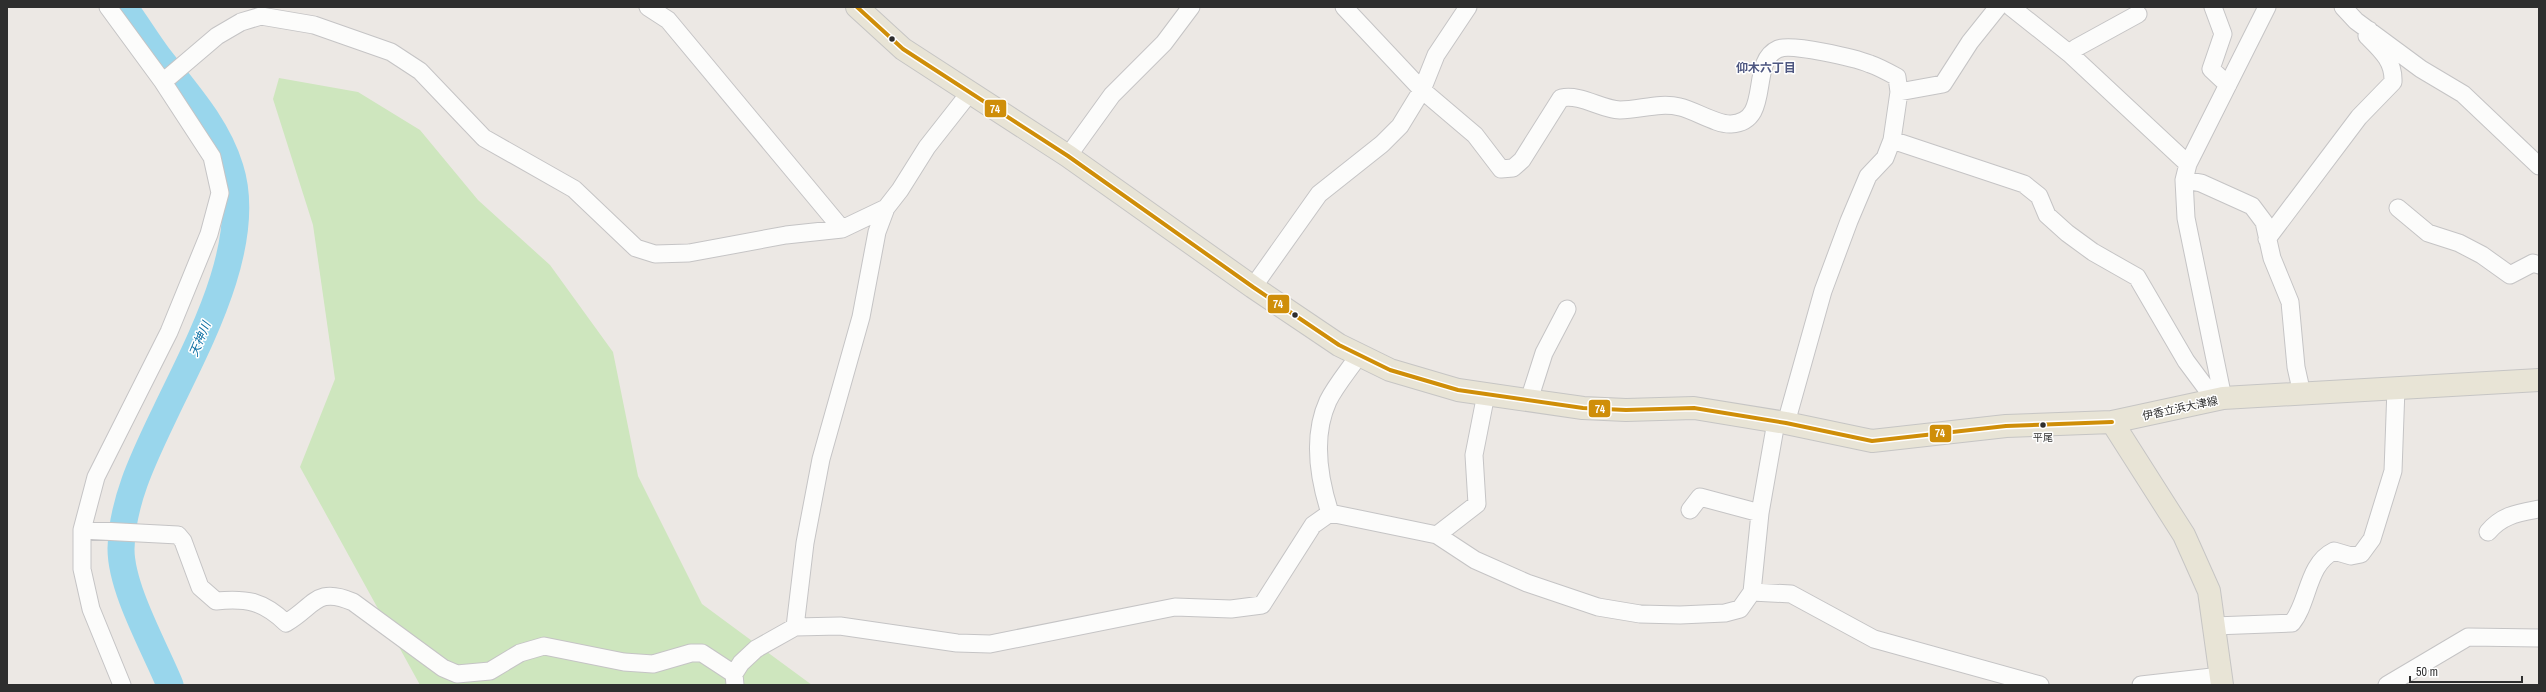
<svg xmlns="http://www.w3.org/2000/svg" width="2546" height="692" viewBox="0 0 2546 692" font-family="'Archivo Narrow','Noto Sans JP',sans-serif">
<rect width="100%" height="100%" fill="#ece8e4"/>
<path fill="#cee6be" d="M 279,78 L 358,92 L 420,130 L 478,200 L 550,265 L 613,352 L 638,476 L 702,604 L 812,685 L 420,685 L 300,467 L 335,379 L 313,225 L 273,99 Z"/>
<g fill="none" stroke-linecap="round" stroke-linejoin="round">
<path stroke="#99d6ec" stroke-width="27" d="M 124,7 C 136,23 146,40 158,56 C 185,91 217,125 230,168 C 254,243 198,344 166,411 C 145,455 122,500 121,549 C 121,589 155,648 170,685"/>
<defs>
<path id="minor" d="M 108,7 L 163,82 L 212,157 L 220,193 L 209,234 L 169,332 L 96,477 L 82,530 L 82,569 L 91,609 L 122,685
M 648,7 L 668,20 L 842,229
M 1344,7 L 1422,90 L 1475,135 L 1501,169 L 1513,168 L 1522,160 L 1561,98 C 1582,94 1600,109 1620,110 C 1640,110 1659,102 1680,107 C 1694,110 1717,125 1731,124 C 1773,122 1748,62 1778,49 C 1791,43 1855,58 1870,64 C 1879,67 1888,72 1897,77 L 1899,92 L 1892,140 L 1885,158 L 1868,176 L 1849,221 L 1823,291 L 1786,423
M 2011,7 L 2070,54 L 2188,164
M 2213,7 L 2223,34 L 2211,69 L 2228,85
M 2343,7 L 2356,21 L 2421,69 L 2463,94 L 2539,166
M 2070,54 L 2076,48 L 2138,14
M 163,82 L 217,36 L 241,22 L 261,16 L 314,25 L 391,52 L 420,71 L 484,138 L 574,189 L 636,248 L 655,254 L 689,253 L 786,235 L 842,229 L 886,208
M 1899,92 L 1943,84 L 1970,42 L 1998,7
M 1892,140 L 2024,184 L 2039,196 L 2047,215 L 2067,233 L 2093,252 L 2137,277 L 2186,361 L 2215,400
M 1068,156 L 1112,95 L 1164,43 L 1191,7
M 2184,180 L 2201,183 L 2252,206 L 2264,222 L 2272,258 L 2290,302 L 2296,367 L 2302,394
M 2398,208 L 2428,233 L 2459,243 L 2482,255 L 2510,275 L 2533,263 L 2539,265
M 2267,239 L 2359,117 L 2393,82 C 2394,61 2381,50 2367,36 L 2369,30
M 1253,287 L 1319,194 L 1382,144 L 1400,126 L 1422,90 L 1436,55 L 1468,7
M 2223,398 L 2186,218 L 2184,180 L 2188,164 L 2267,7
M 1529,400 L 1544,353 L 1567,309
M 1690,510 L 1700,497 L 1760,513
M 1330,513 C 1319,479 1312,436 1328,401 C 1336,385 1349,370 1359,355
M 82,530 L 178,535 L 183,541 L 200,587 L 216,601 C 247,598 263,601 286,623 C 315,606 316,586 353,602 L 443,668 L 457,674 L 490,671 L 520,653 L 544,646 L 624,662 L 653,664 L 691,653 L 702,653 L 734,674
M 2488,532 C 2502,515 2518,513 2539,509
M 1437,535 L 1477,504 L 1474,455 L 1486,394
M 1752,592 L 1791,594 L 1874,639 L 2040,685
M 2214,626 L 2292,623 C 2309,602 2307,564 2334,551 L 2351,556 L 2361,554 L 2372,539 L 2393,471 L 2396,388
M 795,627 L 805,543 L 821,459 L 861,317 L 877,232 L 886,208 L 900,190 L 927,147 L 971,91
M 735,685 L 734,674 L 741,663 L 756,649 L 795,627 L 840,626 L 957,643 L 990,644 L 1175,607 L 1231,609 L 1262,605 L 1313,525 L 1330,513 L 1437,535 L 1475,560 L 1527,583 L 1598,607 L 1640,614 L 1680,615 L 1725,613 L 1740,609 L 1752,592 L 1760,513 L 1776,422
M 2141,685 L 2221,676
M 2387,685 L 2468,637 L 2539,638"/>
<path id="major" d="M 857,7 L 903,49 L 1068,156 L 1253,287 L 1339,345 L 1390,370 L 1458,390 L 1583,408 L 1626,410 L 1694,408 L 1786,423 L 1872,441 L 2006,426 L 2112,422
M 2222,685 L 2209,591 L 2184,535 L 2112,422 L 2223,398 L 2539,380"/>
</defs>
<use href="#minor" stroke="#c5c4c5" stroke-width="19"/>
<use href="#major" stroke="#c6c5c4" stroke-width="24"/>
<use href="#minor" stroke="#fcfcfb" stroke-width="17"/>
<use href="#major" stroke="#e8e4d6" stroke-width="22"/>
<defs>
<path id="bus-1" d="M 857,7 L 903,49 L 1068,156 L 1253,287 L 1339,345 L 1390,370 L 1458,390 L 1583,408 L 1626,410 L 1694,408 L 1786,423 L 1872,441 L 2006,426 L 2112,422"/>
</defs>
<use href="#bus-1" stroke="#fff" stroke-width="7"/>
<use href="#bus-1" stroke="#cf8e09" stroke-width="4"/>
</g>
<g fill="#2e2e2e" stroke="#fff" stroke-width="1.5">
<circle cx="892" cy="39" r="3.5"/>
<circle cx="1295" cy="315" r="3.5"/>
<circle cx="2043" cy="425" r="3.5"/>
</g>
<g text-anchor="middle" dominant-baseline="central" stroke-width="3" stroke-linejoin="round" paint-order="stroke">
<g font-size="10" fill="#2e2e2e" stroke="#fff">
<text x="2043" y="437">平尾</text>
</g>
<g font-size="11" fill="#2e2e2e" stroke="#fff">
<text transform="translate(2180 408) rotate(-12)">伊香立浜大津線</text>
</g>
<g font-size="12" font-weight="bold" fill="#4d5680" stroke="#fff">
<text x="1766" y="68">仰木六丁目</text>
</g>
<g font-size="12" font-style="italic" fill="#0d6fa3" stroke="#fff">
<text transform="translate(200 339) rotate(-67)">天神川</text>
</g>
</g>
<g stroke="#fff" stroke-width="1.5">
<rect x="984" y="99" width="23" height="19" rx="4" fill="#cf8e09"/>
<rect x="1267" y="294" width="23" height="20" rx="4" fill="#cf8e09"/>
<rect x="1588" y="399" width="23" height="19" rx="4" fill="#cf8e09"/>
<rect x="1929" y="424" width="23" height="19" rx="4" fill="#cf8e09"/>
</g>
<g font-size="11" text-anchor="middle" font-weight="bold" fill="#fff">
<text x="995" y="113">74</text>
<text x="1278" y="308">74</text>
<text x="1600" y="413">74</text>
<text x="1940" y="437">74</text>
</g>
<rect width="2546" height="692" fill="none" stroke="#2e2e2e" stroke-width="16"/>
<path d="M2410 676v6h112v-6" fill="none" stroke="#2e2e2e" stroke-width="2"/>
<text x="2416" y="676" font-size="12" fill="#2e2e2e" stroke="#ffffff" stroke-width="3" paint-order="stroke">50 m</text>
</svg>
